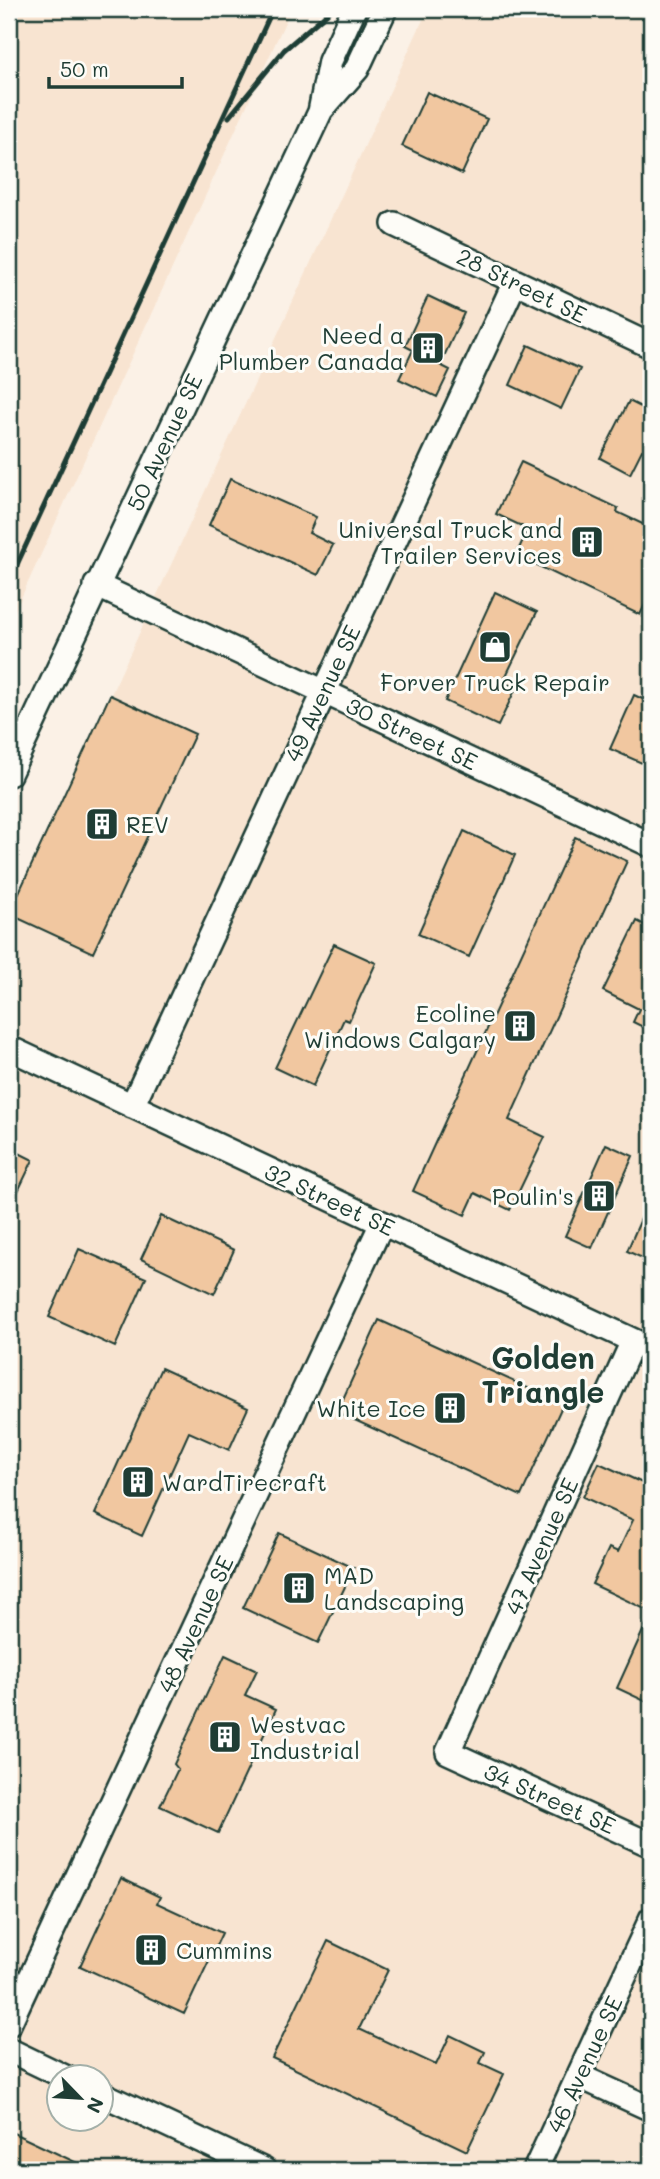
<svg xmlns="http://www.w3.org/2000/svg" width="660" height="2179" viewBox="0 0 660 2179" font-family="Mali,sans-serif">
<rect width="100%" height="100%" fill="#fbf1e6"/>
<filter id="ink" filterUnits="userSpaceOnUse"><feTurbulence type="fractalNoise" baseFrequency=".0143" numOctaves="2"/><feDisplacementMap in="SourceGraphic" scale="14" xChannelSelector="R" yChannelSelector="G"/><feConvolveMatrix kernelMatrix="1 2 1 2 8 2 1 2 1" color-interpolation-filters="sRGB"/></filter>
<g filter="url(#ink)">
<path fill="#f8e4d1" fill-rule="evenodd" d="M 9,9 L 291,9 L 9,624 Z
M 428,9 L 651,9 L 651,2170 L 9,2170 L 9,915 ZM 60,2078 L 102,2078 L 102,2120 L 60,2120 Z"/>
<path fill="#f1c7a0" stroke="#1f3d34" stroke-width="2" d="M 427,92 L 487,119 L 462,174 L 402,146 Z
M 428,296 L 464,313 L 440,365 L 450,370 L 437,397 L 399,379 L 413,350 L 405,346 Z
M 528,345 L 580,369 L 561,409 L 510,385 Z
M 629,401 L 651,412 L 651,454 L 642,450 L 630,474 L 600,458 Z
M 521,462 L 618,508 L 617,512 L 651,528 L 651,592 L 640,615 L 516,555 L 528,529 L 496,514 Z
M 230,479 L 316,517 L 309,533 L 333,545 L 318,575 L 209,525 Z
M 495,592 L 537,612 L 503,682 L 516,688 L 498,726 L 445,701 Z
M 110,695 L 195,734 L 93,953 L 9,914 Z
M 634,695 L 651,703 L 651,767 L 610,749 Z
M 464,831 L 515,855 L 469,957 L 418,934 Z
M 575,837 L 627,861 L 509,1120 L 545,1137 L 510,1210 L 475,1193 L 465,1215 L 413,1191 Z
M 637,921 L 651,928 L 651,1031 L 633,1022 L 639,1009 L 603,991 Z
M 334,944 L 376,963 L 349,1021 L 344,1019 L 313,1086 L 275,1068 Z
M 606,1144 L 633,1156 L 592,1248 L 565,1236 Z
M 9,1148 L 33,1160 L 9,1210 Z
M 651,1196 L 651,1262 L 627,1251 Z
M 161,1216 L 234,1250 L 214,1294 L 141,1259 Z
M 79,1249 L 146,1278 L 115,1347 L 49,1317 Z
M 379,1320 L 563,1404 L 521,1496 L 337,1412 Z
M 161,1368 L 248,1408 L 229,1450 L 189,1432 L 142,1536 L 95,1514 Z
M 599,1463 L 651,1487 L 651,1612 L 592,1584 L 609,1548 L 618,1552 L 633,1520 L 583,1497 Z
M 279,1533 L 354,1568 L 318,1643 L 243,1608 Z
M 651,1613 L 651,1704 L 617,1688 Z
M 225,1655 L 257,1670 L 245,1695 L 276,1709 L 218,1833 L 160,1806 L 178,1769 L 174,1764 Z
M 121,1878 L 160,1897 L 157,1903 L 222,1933 L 184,2014 L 80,1966 Z
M 328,1941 L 388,1970 L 359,2029 L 436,2065 L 450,2035 L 485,2052 L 480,2063 L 504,2074 L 467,2151 L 272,2058 Z
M 9,2131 L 92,2170 L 9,2170 Z"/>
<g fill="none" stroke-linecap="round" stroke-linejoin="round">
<defs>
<path id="minor" d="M 322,109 L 357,69 L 385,9
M 394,224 L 651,346
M 96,585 L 651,845
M 9,774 L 320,112 L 330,61 L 354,9
M 9,1048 L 651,1349
M 132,1106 L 515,282
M 633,1341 L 448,1752 L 651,1845
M 9,2024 L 382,1223
M 9,2050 L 67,2078
M 579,2076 L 651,2109
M 102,2094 L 264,2170
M 535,2170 L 651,1919"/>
</defs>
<use href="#minor" stroke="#1f3d34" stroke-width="28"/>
<use href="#minor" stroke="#fdfcf7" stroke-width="23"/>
<path stroke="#1f3d34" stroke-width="5" d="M 229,117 L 284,50 L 332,9
M 9,582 L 273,9"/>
</g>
</g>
<defs>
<symbol id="building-square" viewBox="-11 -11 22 22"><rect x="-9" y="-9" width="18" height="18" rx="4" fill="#1f3d34" stroke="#fdfcf7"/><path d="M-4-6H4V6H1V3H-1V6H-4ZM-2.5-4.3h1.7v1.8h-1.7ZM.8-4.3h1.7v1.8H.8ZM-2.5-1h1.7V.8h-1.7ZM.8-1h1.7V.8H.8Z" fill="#fff"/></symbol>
<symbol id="shop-square" viewBox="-11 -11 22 22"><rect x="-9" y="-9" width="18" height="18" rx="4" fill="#1f3d34" stroke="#fdfcf7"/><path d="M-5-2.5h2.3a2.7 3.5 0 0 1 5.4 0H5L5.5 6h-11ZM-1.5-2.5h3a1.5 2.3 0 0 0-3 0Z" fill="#fff"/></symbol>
</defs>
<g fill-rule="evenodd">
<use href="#building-square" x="409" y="329" width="38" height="38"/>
<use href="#building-square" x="568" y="523" width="38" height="38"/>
<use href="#shop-square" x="476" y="628" width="38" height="38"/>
<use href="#building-square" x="83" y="805" width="38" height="38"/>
<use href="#building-square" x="501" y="1007" width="38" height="38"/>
<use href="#building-square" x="580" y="1177" width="38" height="38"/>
<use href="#building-square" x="431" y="1389" width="38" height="38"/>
<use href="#building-square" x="119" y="1463" width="38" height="38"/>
<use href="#building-square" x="280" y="1569" width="38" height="38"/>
<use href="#building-square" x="206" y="1718" width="38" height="38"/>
<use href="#building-square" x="132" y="1931" width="38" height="38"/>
</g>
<g text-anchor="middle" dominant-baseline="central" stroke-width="6" stroke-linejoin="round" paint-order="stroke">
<g font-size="23" fill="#1f3d34" stroke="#fdfcf7">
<text transform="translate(522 285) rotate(26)">28 Street SE</text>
<text transform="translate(164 442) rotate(-65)">50 Avenue SE</text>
<text transform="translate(322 693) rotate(-65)">49 Avenue SE</text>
<text transform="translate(412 733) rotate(25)">30 Street SE</text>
<text transform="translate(330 1199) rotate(25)">32 Street SE</text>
<text transform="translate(541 1546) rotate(-66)">47 Avenue SE</text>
<text transform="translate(195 1624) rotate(-65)">48 Avenue SE</text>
<text transform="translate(550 1798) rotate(24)">34 Street SE</text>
<text transform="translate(584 2064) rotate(-65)">46 Avenue SE</text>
</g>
<g font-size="23" fill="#1f3d34" stroke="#fdfcf7" text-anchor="end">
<text x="404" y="335">Need a<tspan x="404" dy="26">Plumber Canada</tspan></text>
<text x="562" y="529">Universal Truck and<tspan x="562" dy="26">Trailer Services</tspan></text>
<text x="495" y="682" text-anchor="middle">Forver Truck Repair</text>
<text x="126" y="824" text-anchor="start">REV</text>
<text x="496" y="1013">Ecoline<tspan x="496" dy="26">Windows Calgary</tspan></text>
<text x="574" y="1196">Poulin's</text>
<text x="426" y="1408">White Ice</text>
<text x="162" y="1482" text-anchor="start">WardTirecraft</text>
<text x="324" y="1575" text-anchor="start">MAD<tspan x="324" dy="26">Landscaping</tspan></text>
<text x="250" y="1724" text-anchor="start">Westvac<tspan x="250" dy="26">Industrial</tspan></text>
<text x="176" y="1950" text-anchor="start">Cummins</text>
</g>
<g font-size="30" font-weight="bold" fill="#1f3d34" stroke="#fdfcf7">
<text x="543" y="1357">Golden<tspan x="543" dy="34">Triangle</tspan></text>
</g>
</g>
<rect width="660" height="2179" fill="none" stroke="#fdfcf7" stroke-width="35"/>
<rect x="18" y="18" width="625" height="2144" fill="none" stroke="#1f3d34" stroke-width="2.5" filter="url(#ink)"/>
<g transform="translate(80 2098) rotate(115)"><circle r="33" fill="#fdfcf7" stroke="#a4b0a9" stroke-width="2"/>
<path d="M0-5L12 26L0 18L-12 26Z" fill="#1f3d34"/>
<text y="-10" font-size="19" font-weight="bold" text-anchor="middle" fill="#1f3d34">N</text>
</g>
<path d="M49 77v10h133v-10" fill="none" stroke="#1f3d34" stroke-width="3.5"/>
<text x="60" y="77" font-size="21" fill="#1f3d34" stroke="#fdfcf7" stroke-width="5" paint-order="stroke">50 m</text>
</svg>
